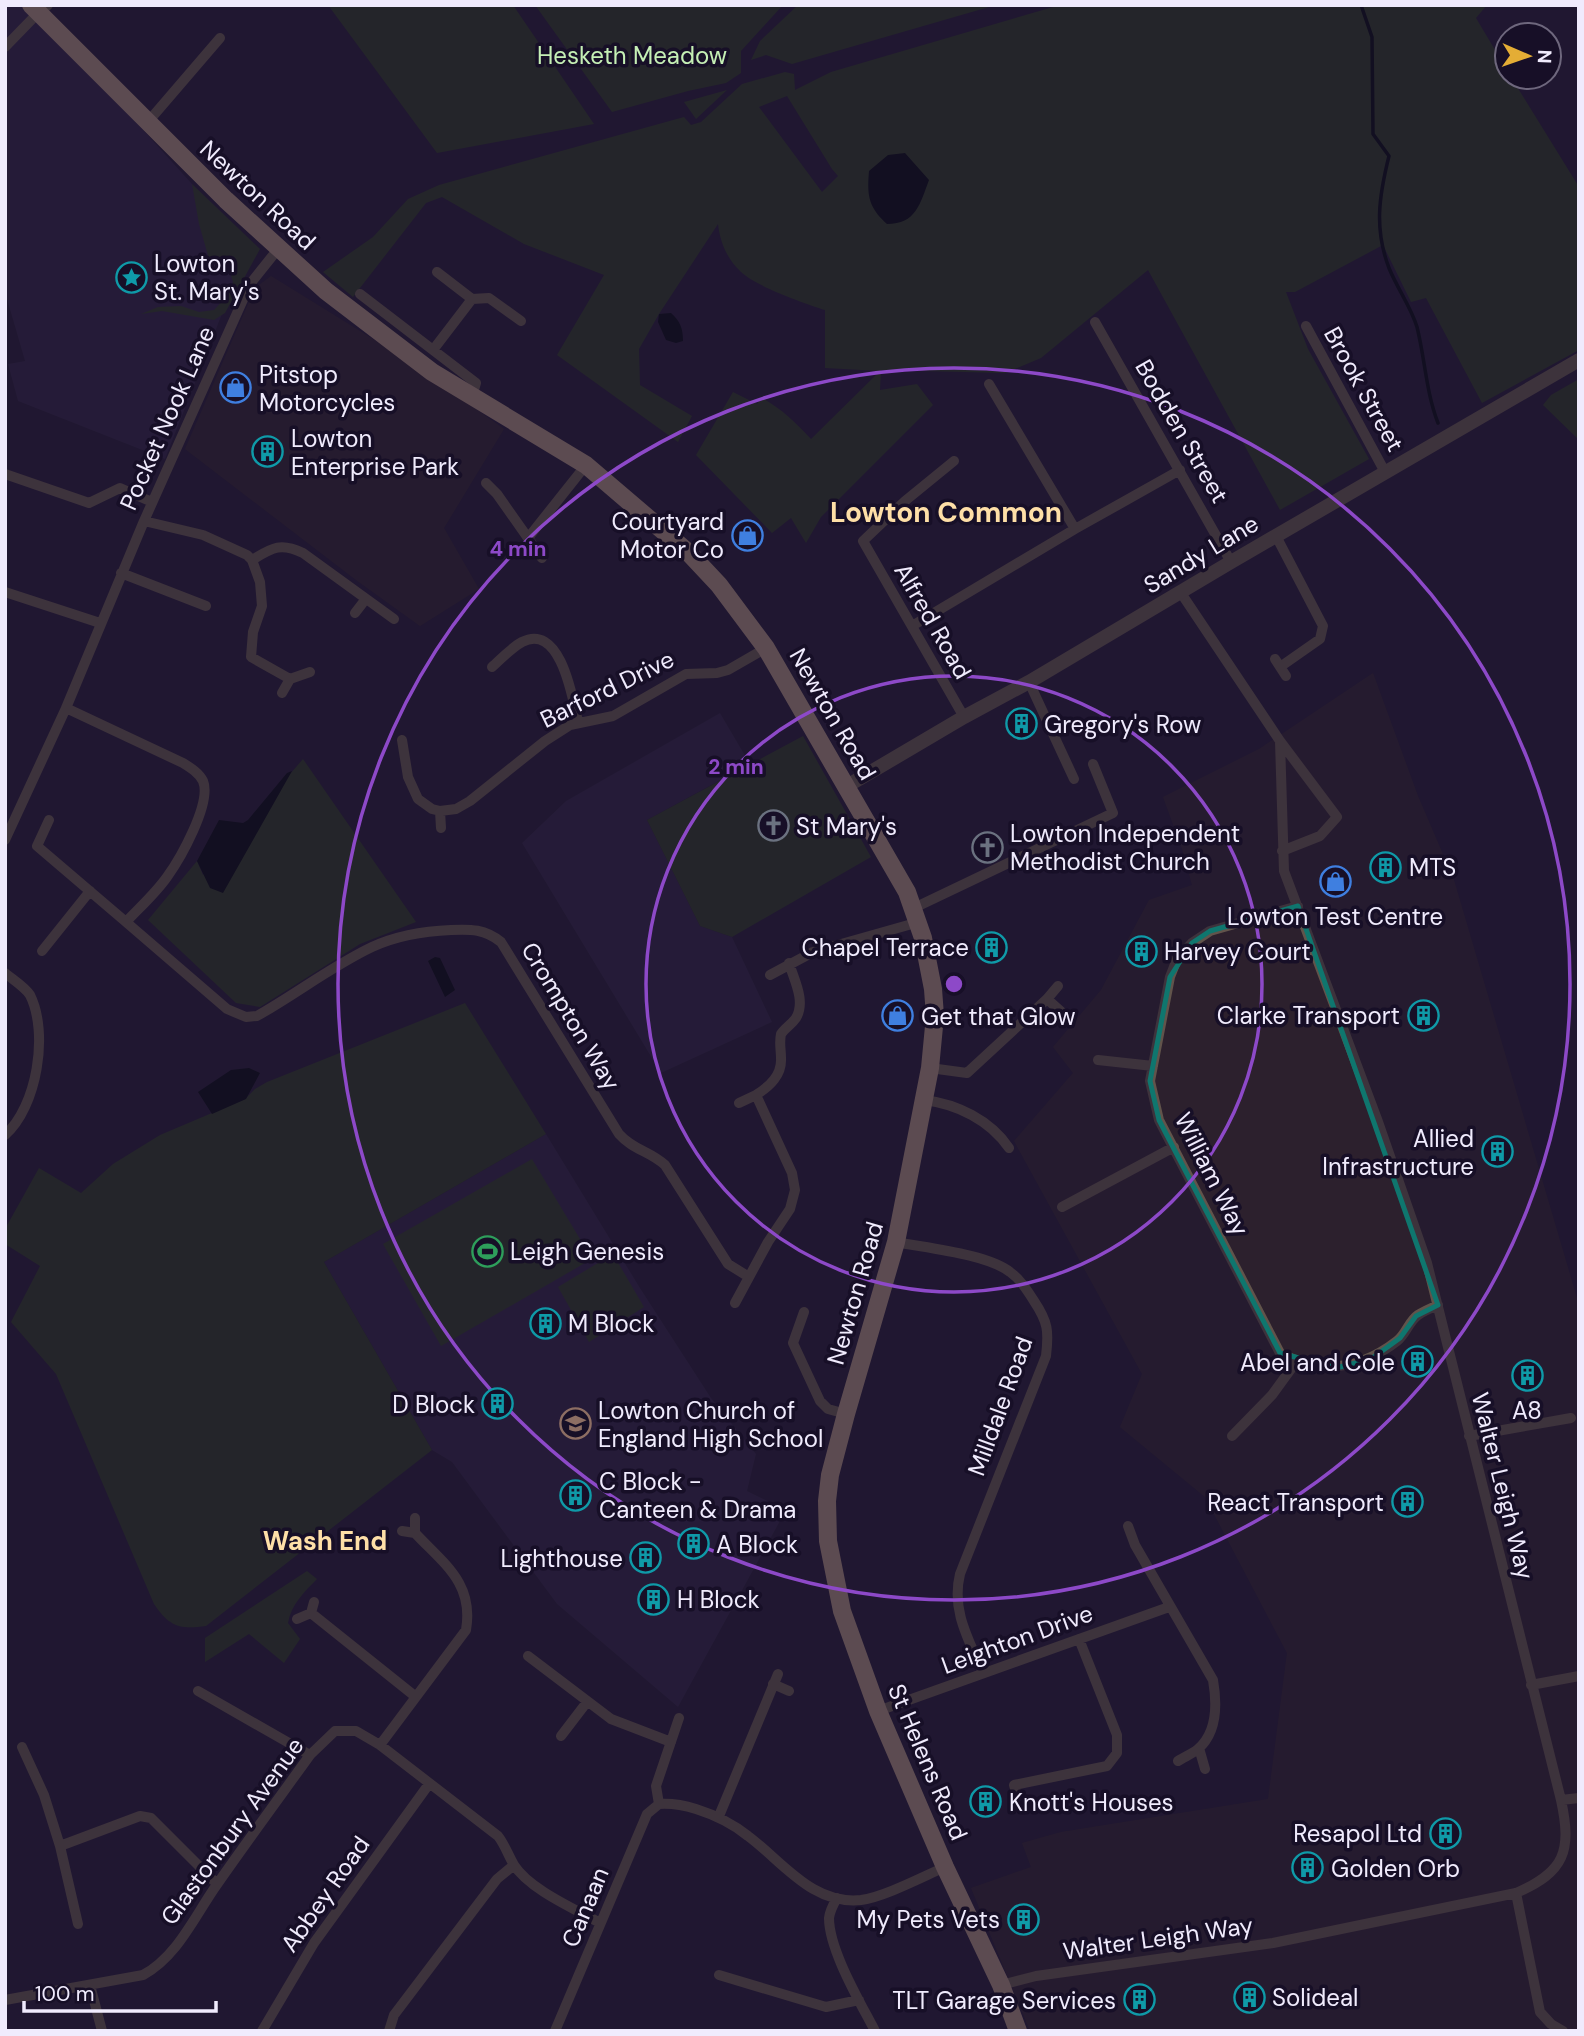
<svg xmlns="http://www.w3.org/2000/svg" width="1584" height="2036" viewBox="0 0 1584 2036" font-family="'DM Sans',sans-serif">
<rect width="100%" height="100%" fill="#201831"/>
<path fill="#2b2140" d="M 5,5 L 30,5 L 192,184 L 238,273 L 165,459 L 18,401 L 8,364 L 25,361 L 5,292 Z
M 720,713 L 750,764 L 647,820 L 700,926 L 732,937 L 772,1022 L 661,1073 L 522,843 L 566,801 Z
M 546,1134 L 640,1288 L 711,1398 L 756,1454 L 747,1491 L 786,1510 L 678,1707 L 557,1604 L 452,1462 L 432,1450 L 324,1262 Z"/>
<path fill="#2c202d" d="M 271,276 L 415,365 L 504,429 L 444,528 L 479,589 L 420,626 L 356,580 L 185,449 L 255,288 Z
M 1373,673 L 1418,796 L 1454,880 L 1579,1305 L 1579,2031 L 1030,2031 L 971,1888 L 1031,1867 L 1022,1843 L 1061,1832 L 1268,1799 L 1287,1653 L 1205,1497 L 1120,1427 L 1142,1374 L 1014,1141 L 1073,1073 L 1053,1047 L 1101,990 L 1149,900 L 1192,885 L 1182,849 L 1163,797 L 1259,749 Z"/>
<path fill="#293623" fill-rule="evenodd" d="M 328,5 L 513,5 L 594,124 L 437,153 Z
M 535,5 L 783,5 L 741,51 L 741,73 L 726,83 L 688,91 L 612,112 Z
M 798,5 L 996,5 L 792,64 L 766,55 L 751,60 L 760,41 Z
M 1060,5 L 1487,5 L 1476,18 L 1507,70 L 1507,77 L 1511,77 L 1579,187 L 1579,350 L 1482,403 L 1426,298 L 1411,302 L 1383,245 L 1295,292 L 1286,292 L 1308,349 L 1369,459 L 1280,510 L 1148,270 L 1041,358 L 1005,373 L 881,370 L 880,390 L 917,384 L 933,405 L 821,517 L 806,543 L 791,518 L 772,533 L 696,455 L 733,392 L 757,404 L 762,398 C 782,409 795,422 811,439 L 880,371 L 825,368 L 825,310 C 804,303 757,287 741,272 C 727,259 720,242 718,224 L 659,314 L 639,349 L 640,385 L 692,416 L 678,442 L 557,355 L 604,275 L 524,244 L 442,197 L 426,203 L 353,297 L 323,272 L 373,237 L 408,199 L 439,185 L 684,117 L 691,125 L 701,122 L 742,84 L 785,72 L 794,74 L 795,90 L 831,72 ZM 787,96 L 832,169 L 838,176 L 822,192 L 759,107 Z
M 727,90 L 696,119 L 684,102 Z
M 192,184 L 260,249 L 225,313 L 214,320 L 162,311 L 141,314 L 158,307 L 181,306 L 199,312 L 214,310 L 227,296 L 233,282 L 228,265 L 217,258 L 209,259 L 199,224 Z
M 1579,379 L 1579,440 L 1543,405 L 1551,395 Z
M 803,736 L 871,857 L 732,937 L 700,926 L 647,820 Z
M 303,759 L 416,922 L 360,944 L 260,1007 L 236,1003 L 148,920 L 197,861 L 203,875 Z
M 465,1003 L 546,1134 L 324,1262 L 432,1450 L 206,1626 C 179,1630 169,1626 154,1604 L 56,1374 L 11,1322 L 40,1266 L 5,1244 L 5,1229 L 39,1168 L 81,1193 L 113,1164 L 160,1135 L 245,1099 L 255,1089 L 267,1082 Z
M 532,1159 L 592,1259 L 441,1346 L 383,1244 Z
M 613,1254 L 644,1307 L 589,1342 L 558,1287 Z
M 307,1571 L 317,1579 C 304,1592 291,1605 288,1623 L 300,1639 L 284,1663 L 249,1634 L 205,1662 L 205,1638 Z"/>
<path fill="#00060e" d="M 905,153 L 929,180 C 920,204 916,224 887,224 C 868,207 867,195 869,171 L 888,155 Z
M 671,313 C 680,321 683,328 683,341 L 676,343 L 666,340 L 658,322 L 659,314 Z
M 292,771 L 223,893 L 210,888 L 197,861 L 219,820 L 243,823 L 248,820 L 287,773 Z
M 435,957 L 440,958 L 455,990 L 445,997 L 428,961 Z
M 249,1068 L 260,1073 L 246,1099 L 212,1114 L 198,1092 L 231,1070 Z"/>
<g fill="none" stroke-linecap="round" stroke-linejoin="round">
<path stroke="#00060e" stroke-width="3.5" d="M 1361,5 L 1372,37 L 1373,134 L 1389,156 C 1379,196 1374,229 1389,268 C 1397,288 1411,307 1417,327 C 1425,359 1426,392 1438,423"/>
<path stroke="#61544b" stroke-width="10" d="M 5,47 L 38,13 L 48,5
M 147,123 L 220,38
M 360,294 L 476,383 L 472,397
M 472,299 L 489,298 L 521,321
M 1095,322 L 1231,562
M 1306,326 L 1385,472
M 433,350 L 472,299 L 437,272
M 989,384 L 1075,529
M 954,461 L 905,501 L 863,541 L 964,717
M 5,474 L 89,503 L 120,488 L 152,502
M 486,483 L 497,494 L 542,558
M 144,521 L 203,535 L 247,555 L 252,560 L 260,582 L 262,606 L 253,632 L 251,657 L 290,679 L 310,672
M 1276,536 L 1323,626 L 1320,639 L 1280,667
M 528,538 L 586,465
M 252,560 C 272,548 280,542 303,553 L 394,619
M 121,573 L 206,606
M 5,592 L 100,623
M 355,613 L 365,600
M 912,626 L 1075,529 L 1180,470
M 1275,659 L 1286,676
M 492,667 C 501,659 511,648 522,642 C 561,622 573,700 578,722
M 1029,682 L 1074,779
M 282,693 L 290,679
M 66,708 L 183,763 C 191,768 199,773 203,781 C 212,803 180,859 167,877 C 155,894 139,908 126,922 L 227,1009 L 246,1017 L 257,1016 C 296,994 332,966 372,947 C 396,936 425,931 451,930 C 471,929 485,929 501,942 L 619,1134 C 633,1150 650,1151 665,1165 L 728,1264 L 749,1277
M 402,740 L 408,777 L 418,799 L 432,809 L 440,811 L 456,809 L 470,801 L 545,741 L 570,725 L 613,716 L 686,674 L 717,673 L 728,670 L 766,648
M 1280,741 L 1337,817 L 1320,836 L 1282,851
M 440,811 L 441,828
M 49,820 L 37,846 L 126,922
M 5,840 L 66,708 L 144,521 L 250,284 L 278,249
M 1298,906 L 1210,931 L 1192,943 L 1177,959 L 1170,977 L 1150,1081 L 1159,1120 L 1280,1353 C 1321,1375 1361,1369 1397,1341 C 1406,1334 1409,1321 1418,1315 C 1424,1311 1431,1308 1438,1305
M 914,908 L 1113,813 L 1093,764
M 42,951 L 90,891
M 5,973 C 12,979 25,987 30,995 C 49,1033 37,1107 5,1135
M 770,975 L 813,952 L 919,922
M 1047,999 L 1066,1016
M 1098,1060 L 1153,1066
M 930,1068 L 967,1073 L 1047,999 L 1058,986
M 924,1100 C 957,1104 990,1120 1009,1148
M 739,1103 L 756,1095
M 1062,1207 L 1174,1147
M 896,1242 C 926,1248 987,1254 1010,1272 C 1020,1279 1027,1290 1034,1301 C 1048,1322 1049,1331 1046,1356 L 960,1574 C 951,1611 969,1640 983,1673
M 735,1303 L 768,1242 L 790,1209 L 795,1190 L 792,1173 L 756,1095 C 770,1086 782,1075 781,1058 C 781,1049 779,1043 781,1034 C 785,1028 792,1024 796,1018 C 806,1001 794,980 789,963
M 804,1312 L 793,1343 L 820,1401 L 828,1409 L 846,1414
M 1232,1436 L 1272,1395 L 1296,1362
M 1469,1436 L 1571,1418
M 1128,1526 L 1135,1545 L 1213,1680 C 1217,1703 1218,1732 1198,1749 C 1192,1754 1184,1757 1178,1761
M 402,1531 L 415,1533 L 415,1518
M 311,1613 L 416,1697
M 297,1619 L 311,1613 L 314,1602
M 528,1656 L 611,1719 L 671,1742
M 773,1684 L 789,1691
M 1531,1685 L 1579,1676
M 198,1691 L 310,1755
M 878,1711 L 1169,1607
M 561,1736 L 587,1702
M 380,1745 L 466,1630 C 474,1583 444,1564 415,1533
M 22,1747 L 44,1795 L 60,1846 L 140,1816 L 151,1818 L 217,1884
M 1199,1748 L 1205,1769
M 1017,1795 L 1014,1785 L 1107,1766 L 1117,1753 L 1117,1735 L 1079,1639
M 1561,1800 L 1579,1798
M 659,1804 C 673,1803 683,1805 696,1809 C 715,1815 732,1823 748,1836 C 783,1862 812,1905 861,1900 C 884,1897 922,1877 945,1867
M 659,1804 L 656,1786 L 679,1718
M 719,1816 L 778,1674
M 60,1846 L 78,1924
M 1516,1893 L 1540,2012 L 1551,2024 L 1563,2031
M 837,1898 C 833,1905 830,1910 829,1918 C 829,1950 860,2002 875,2031
M 719,1975 L 826,2007 L 859,2000
M 90,1985 L 102,2031
M 1001,1985 L 1036,1976 L 1273,1943 L 1516,1893 C 1565,1872 1572,1851 1561,1800 L 1427,1263 L 1377,1119 L 1284,871 L 1280,741 L 1181,593
M 5,2000 L 143,1975 C 178,1956 195,1915 218,1883 C 248,1840 279,1798 310,1755 L 335,1731 L 356,1731 L 380,1745 L 498,1836 C 505,1845 508,1855 514,1865 C 529,1889 575,1909 600,1923
M 262,2031 L 314,1943 L 429,1784
M 389,2031 L 394,2015 L 497,1879 L 514,1865
M 555,2031 L 647,1814 L 659,1804"/>
<path stroke="#61544b" stroke-width="14" d="M 847,786 L 964,717 L 1029,682 L 1231,562 L 1579,360"/>
<path stroke="#a58a79" stroke-width="18" d="M 31,5 L 226,200 L 326,291 L 432,372 L 586,465 L 689,553 L 719,585 L 766,648 L 907,892 L 923,938 L 933,989 L 935,1016 L 930,1068 L 896,1242 L 846,1414 L 830,1475 L 827,1501 L 828,1541 L 842,1611 L 878,1711 L 945,1867 L 1001,1985 L 1018,2031"/>
</g>
<path d="M0 0H1584V2036H0ZM 1298,906 L 1438,1305 L 1416,1316 L 1400,1338 L 1371,1359 L 1336,1368 L 1280,1353 L 1159,1120 L 1150,1081 L 1170,977 L 1192,943 L 1210,931 Z" fill="#201831" fill-opacity=".55" fill-rule="evenodd"/>
<path fill="none" stroke="#0f766e" stroke-width="5" stroke-linejoin="round" d="M 1298,906 L 1438,1305 L 1416,1316 L 1400,1338 L 1371,1359 L 1336,1368 L 1280,1353 L 1159,1120 L 1150,1081 L 1170,977 L 1192,943 L 1210,931 Z"/>
<g fill="none" stroke="#8d49c8" stroke-width="3.5">
<circle cx="954" cy="984" r="308"/>
<circle cx="954" cy="984" r="616"/>
</g>
<defs>
<symbol id="sight-ring" viewBox="-11 -11 22 22"><circle r="9.5" fill="#170f27" stroke="#0f9aa8" stroke-width="1.5"/><path d="M0-6L1.8-2.2L6-1.7L2.9 1.2L3.7 5.4L0 3.3L-3.7 5.4L-2.9 1.2L-6-1.7L-1.8-2.2Z" fill="#0f9aa8"/></symbol>
<symbol id="shop-ring" viewBox="-11 -11 22 22"><circle r="9.5" fill="#170f27" stroke="#3f7fe0" stroke-width="1.5"/><path d="M-5-2.5h2.3a2.7 3.5 0 0 1 5.4 0H5L5.5 6h-11ZM-1.5-2.5h3a1.5 2.3 0 0 0-3 0Z" fill="#3f7fe0"/></symbol>
<symbol id="building-ring" viewBox="-11 -11 22 22"><circle r="9.5" fill="#170f27" stroke="#0f9aa8" stroke-width="1.5"/><path d="M-4-6H4V6H1V3H-1V6H-4ZM-2.5-4.3h1.7v1.8h-1.7ZM.8-4.3h1.7v1.8H.8ZM-2.5-1h1.7V.8h-1.7ZM.8-1h1.7V.8H.8Z" fill="#0f9aa8"/></symbol>
<symbol id="church-ring" viewBox="-11 -11 22 22"><circle r="9.5" fill="#170f27" stroke="#6b7280" stroke-width="1.5"/><path d="M-1.2-6h2.4v3.5h3.3v2.4h-3.3V6h-2.4V-.1h-3.3v-2.4h3.3Z" fill="#6b7280"/></symbol>
<symbol id="stadium-ring" viewBox="-11 -11 22 22"><circle r="9.5" fill="#170f27" stroke="#2e9e5b" stroke-width="1.5"/><path d="M0-5a6.5 5 0 1 0 0 10a6.5 5 0 1 0 0-10ZM-3.5-1.8h7v3.6h-7Z" fill="#2e9e5b"/></symbol>
<symbol id="school-ring" viewBox="-11 -11 22 22"><circle r="9.5" fill="#170f27" stroke="#8d6e63" stroke-width="1.5"/><path d="M0-5L7-2L0 1L-7-2ZM-4 1L0 2.5L4 1V4Q0 6-4 4Z" fill="#8d6e63"/></symbol>
</defs>
<g fill-rule="evenodd">
<use href="#sight-ring" x="114" y="260" width="35" height="35"/>
<use href="#shop-ring" x="218" y="370" width="35" height="35"/>
<use href="#building-ring" x="250" y="434" width="35" height="35"/>
<use href="#shop-ring" x="730" y="518" width="35" height="35"/>
<use href="#building-ring" x="1004" y="706" width="35" height="35"/>
<use href="#church-ring" x="756" y="808" width="35" height="35"/>
<use href="#church-ring" x="970" y="830" width="35" height="35"/>
<use href="#building-ring" x="1368" y="850" width="35" height="35"/>
<use href="#shop-ring" x="1318" y="864" width="35" height="35"/>
<use href="#building-ring" x="974" y="930" width="35" height="35"/>
<use href="#building-ring" x="1124" y="934" width="35" height="35"/>
<use href="#building-ring" x="1406" y="998" width="35" height="35"/>
<use href="#shop-ring" x="880" y="998" width="35" height="35"/>
<use href="#building-ring" x="1480" y="1134" width="35" height="35"/>
<use href="#stadium-ring" x="470" y="1234" width="35" height="35"/>
<use href="#building-ring" x="528" y="1306" width="35" height="35"/>
<use href="#building-ring" x="1400" y="1344" width="35" height="35"/>
<use href="#building-ring" x="1510" y="1358" width="35" height="35"/>
<use href="#building-ring" x="480" y="1386" width="35" height="35"/>
<use href="#school-ring" x="558" y="1406" width="35" height="35"/>
<use href="#building-ring" x="558" y="1478" width="35" height="35"/>
<use href="#building-ring" x="1390" y="1484" width="35" height="35"/>
<use href="#building-ring" x="676" y="1526" width="35" height="35"/>
<use href="#building-ring" x="628" y="1540" width="35" height="35"/>
<use href="#building-ring" x="636" y="1582" width="35" height="35"/>
<use href="#building-ring" x="968" y="1784" width="35" height="35"/>
<use href="#building-ring" x="1428" y="1816" width="35" height="35"/>
<use href="#building-ring" x="1290" y="1850" width="35" height="35"/>
<use href="#building-ring" x="1006" y="1902" width="35" height="35"/>
<use href="#building-ring" x="1232" y="1980" width="35" height="35"/>
<use href="#building-ring" x="1122" y="1982" width="35" height="35"/>
</g>
<g text-anchor="middle" dominant-baseline="central" stroke-width="7" stroke-linejoin="round" paint-order="stroke">
<g font-size="24" fill="#c5efb5" stroke="#170f27">
<text x="632" y="55">Hesketh Meadow</text>
</g>
<g font-size="24" fill="#f0ebfd" stroke="#170f27">
<text transform="translate(258 195) rotate(43)">Newton Road</text>
<text transform="translate(1364 389) rotate(61)">Brook Street</text>
<text transform="translate(167 418) rotate(-66)">Pocket Nook Lane</text>
<text transform="translate(1182 431) rotate(60)">Bodden Street</text>
<text transform="translate(1201 554) rotate(-31)">Sandy Lane</text>
<text transform="translate(933 621) rotate(60)">Alfred Road</text>
<text transform="translate(607 689) rotate(-26)">Barford Drive</text>
<text transform="translate(833 714) rotate(60)">Newton Road</text>
<text transform="translate(571 1016) rotate(59)">Crompton Way</text>
<text transform="translate(1212 1174) rotate(63)">William Way</text>
<text transform="translate(855 1293) rotate(-74)">Newton Road</text>
<text transform="translate(1000 1406) rotate(-70)">Milldale Road</text>
<text transform="translate(1503 1486) rotate(76)">Walter Leigh Way</text>
<text transform="translate(1017 1639) rotate(-20)">Leighton Drive</text>
<text transform="translate(928 1762) rotate(67)">St Helens Road</text>
<text transform="translate(232 1831) rotate(-54)">Glastonbury Avenue</text>
<text transform="translate(325 1894) rotate(-55)">Abbey Road</text>
<text transform="translate(585 1907) rotate(-67)">Canaan</text>
<text transform="translate(1158 1938) rotate(-8)">Walter Leigh Way</text>
</g>
<g font-size="24" fill="#f0ebfd" stroke="#170f27" text-anchor="start">
<text x="154" y="263">Lowton<tspan x="154" dy="28">St. Mary's</tspan></text>
<text x="259" y="374">Pitstop<tspan x="259" dy="28">Motorcycles</tspan></text>
<text x="291" y="438">Lowton<tspan x="291" dy="28">Enterprise Park</tspan></text>
<text x="724" y="521" text-anchor="end">Courtyard<tspan x="724" dy="28">Motor Co</tspan></text>
<text x="1044" y="724">Gregory's Row</text>
<text x="796" y="826">St Mary's</text>
<text x="1010" y="833">Lowton Independent<tspan x="1010" dy="28">Methodist Church</tspan></text>
<text x="1409" y="867">MTS</text>
<text x="1335" y="916" text-anchor="middle">Lowton Test Centre</text>
<text x="969" y="947" text-anchor="end">Chapel Terrace</text>
<text x="1164" y="951">Harvey Court</text>
<text x="1400" y="1015" text-anchor="end">Clarke Transport</text>
<text x="921" y="1016">Get that Glow</text>
<text x="1474" y="1138" text-anchor="end">Allied<tspan x="1474" dy="28">Infrastructure</tspan></text>
<text x="510" y="1251">Leigh Genesis</text>
<text x="568" y="1323">M Block</text>
<text x="1395" y="1362" text-anchor="end">Abel and Cole</text>
<text x="475" y="1404" text-anchor="end">D Block</text>
<text x="598" y="1410">Lowton Church of<tspan x="598" dy="28">England High School</tspan></text>
<text x="1527" y="1410" text-anchor="middle">A8</text>
<text x="599" y="1481">C Block -<tspan x="599" dy="28">Canteen &amp; Drama</tspan></text>
<text x="1384" y="1502" text-anchor="end">React Transport</text>
<text x="716" y="1544">A Block</text>
<text x="623" y="1558" text-anchor="end">Lighthouse</text>
<text x="677" y="1599">H Block</text>
<text x="1009" y="1802">Knott's Houses</text>
<text x="1422" y="1833" text-anchor="end">Resapol Ltd</text>
<text x="1331" y="1868">Golden Orb</text>
<text x="1000" y="1919" text-anchor="end">My Pets Vets</text>
<text x="1272" y="1997">Solideal</text>
<text x="1116" y="2000" text-anchor="end">TLT Garage Services</text>
</g>
<g font-size="26" font-weight="bold" fill="#fedfa7" stroke="#170f27">
<text x="325" y="1541">Wash End</text>
</g>
<g font-size="28" font-weight="bold" fill="#fedfa7" stroke="#170f27">
<text x="946" y="512">Lowton Common</text>
</g>
</g>
<circle cx="954" cy="984" r="10" fill="#8d49c8" stroke="#170f27" stroke-width="3.5"/>
<g font-size="21" text-anchor="middle" font-weight="bold" fill="#8d49c8" stroke="#170f27" stroke-width="7" stroke-linejoin="round" paint-order="stroke">
<text x="518" y="556">4 min</text>
<text x="736" y="774">2 min</text>
</g>
<rect width="1584" height="2036" fill="none" stroke="#f0ebfd" stroke-width="14"/>
<g transform="translate(1528 56) rotate(92)"><circle r="33" fill="#170f27" stroke="#6e677d" stroke-width="2"/>
<path d="M0-5L12 26L0 18L-12 26Z" fill="#e4ad35"/>
<text y="-10" font-size="19" font-weight="bold" text-anchor="middle" fill="#f0ebfd">N</text>
</g>
<path d="M24 2001v10h192v-10" fill="none" stroke="#f0ebfd" stroke-width="3.5"/>
<text x="35" y="2001" font-size="21" fill="#f0ebfd" stroke="#170f27" stroke-width="5" paint-order="stroke">100 m</text>
</svg>
